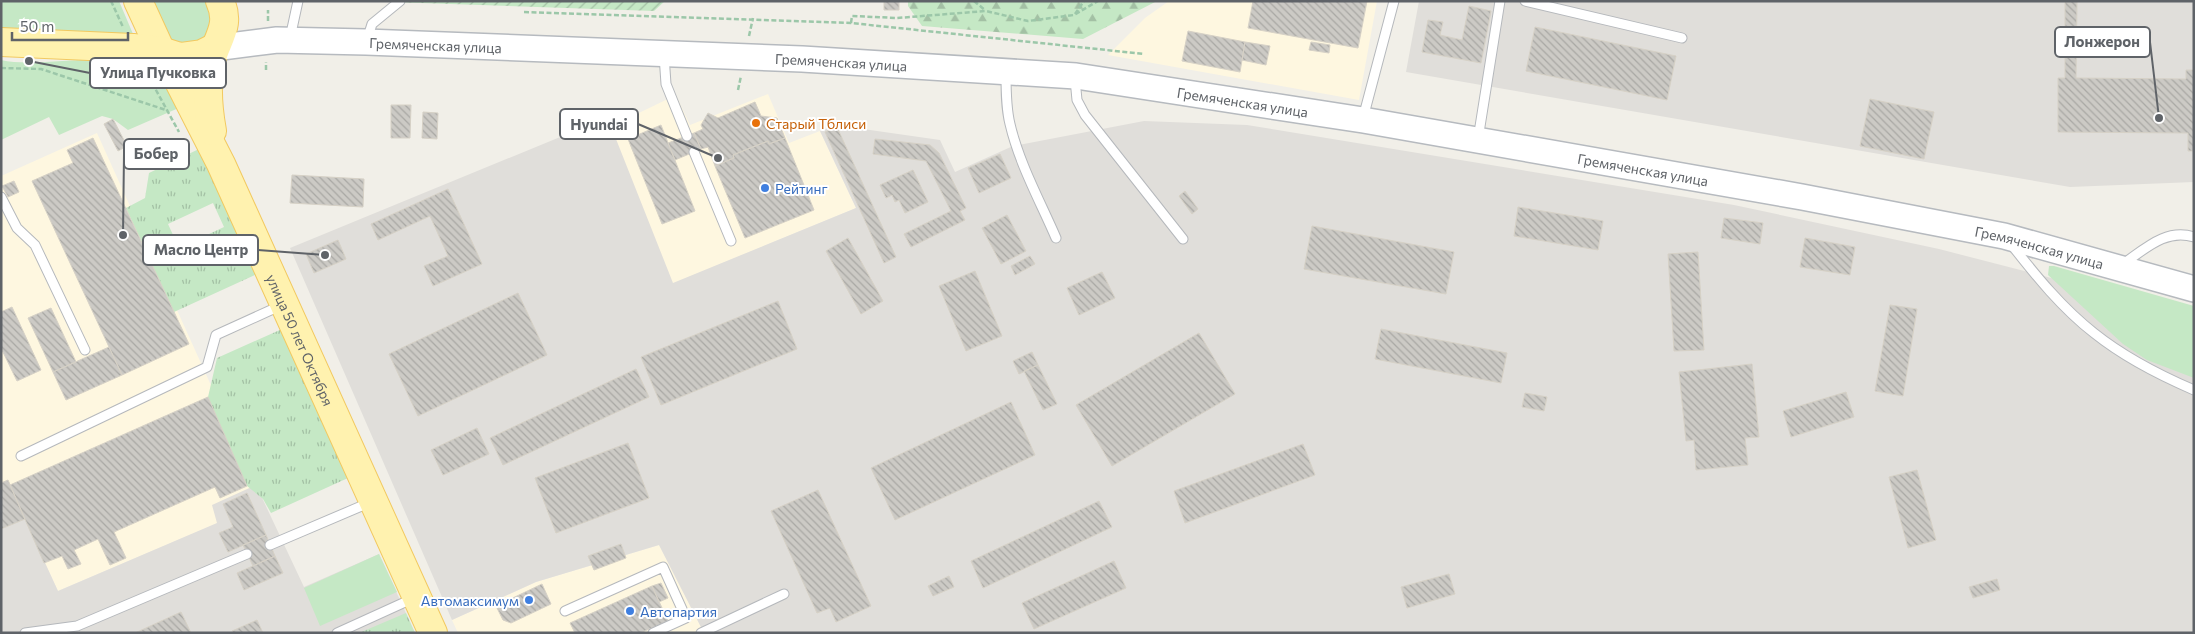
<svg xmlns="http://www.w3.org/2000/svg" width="2195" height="634" viewBox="0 0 2195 634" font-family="Commissioner,sans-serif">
<defs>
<pattern id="forest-firs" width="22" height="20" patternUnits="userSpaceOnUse" patternTransform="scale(1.25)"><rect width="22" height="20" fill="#c5e8c5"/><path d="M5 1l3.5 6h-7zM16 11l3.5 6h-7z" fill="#a3c0a4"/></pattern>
<pattern id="park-tufts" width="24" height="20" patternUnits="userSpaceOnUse" patternTransform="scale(1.25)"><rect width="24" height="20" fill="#c5e8c5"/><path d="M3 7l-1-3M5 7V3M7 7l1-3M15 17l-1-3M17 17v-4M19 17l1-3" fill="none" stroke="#a3c0a4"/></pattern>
<pattern id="garden-furrows" width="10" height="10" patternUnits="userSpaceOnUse" patternTransform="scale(1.25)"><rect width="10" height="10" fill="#c5e8c5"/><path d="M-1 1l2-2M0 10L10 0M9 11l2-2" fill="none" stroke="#a3c0a4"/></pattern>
<pattern id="building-back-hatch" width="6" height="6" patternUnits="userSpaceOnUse" patternTransform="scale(1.25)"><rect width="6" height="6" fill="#cccac5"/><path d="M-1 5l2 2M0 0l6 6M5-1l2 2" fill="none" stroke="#a9a8a4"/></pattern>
</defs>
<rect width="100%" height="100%" fill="#f1efe8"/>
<path fill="#fef7e0" d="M 1169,1 L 1377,1 L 1359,100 L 1108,55 L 1145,18 Z
M 768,94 L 789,143 L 820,131 L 856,208 L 672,284 L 613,144 L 616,139 L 612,126 L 676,95 L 690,125 Z
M 97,133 L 256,485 L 218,523 L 58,591 L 24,519 L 1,529 L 1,176 Z
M 659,545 L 704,633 L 458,633 L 452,620 L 536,582 Z"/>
<path fill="#e0deda" d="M 1419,1 L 2194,1 L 2194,182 L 2070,187 L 1406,72 Z
M 1144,121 L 1247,125 L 1734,205 L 1939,249 L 2194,315 L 2194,633 L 704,633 L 659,545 L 536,582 L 452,620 L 290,248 L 565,135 L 610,128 L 616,139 L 673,283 L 856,208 L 820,131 L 835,125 L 940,140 L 955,172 L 1013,146 Z
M 256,485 L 304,587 L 379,554 L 415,633 L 1,633 L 1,529 L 25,519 L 58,591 L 217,523 L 212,505 Z"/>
<path fill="#c5e8c5" d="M 1,1 L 119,1 L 133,34 L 134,40 L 1,37 Z
M 148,1 L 207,1 L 212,12 L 209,36 L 193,46 L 171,42 Z
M 1,60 C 49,71 138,39 171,86 C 175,92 178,100 181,107 L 128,130 L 113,119 L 102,116 L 59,135 L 49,117 L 1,140 Z
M 2049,266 L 2054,266 L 2194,306 L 2194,378 L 2147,360 L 2123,344 L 2048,275 Z
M 379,554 L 397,592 L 320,626 L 304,588 Z"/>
<path fill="url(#forest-firs)" d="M 908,1 L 1157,1 L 1083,39 L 922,26 L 908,6 Z"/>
<path fill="url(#park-tufts)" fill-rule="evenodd" d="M 201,148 L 257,274 L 174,312 L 126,208 L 145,198 L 149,173 ZM 213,203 L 224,227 L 179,248 L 168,224 Z
M 282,329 L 348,478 L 271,513 L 263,499 L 247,486 L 208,397 L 217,358 Z
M 406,613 L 415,633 L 359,633 Z"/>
<path fill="url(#garden-furrows)" d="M 361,1 L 665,1 L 654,11 Z"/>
<path fill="url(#building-back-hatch)" stroke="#d6d1c6" d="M 884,1 L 899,1 L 899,10 L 884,10 Z
M 1253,1 L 1367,1 L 1358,48 L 1248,28 Z
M 2065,1 L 2077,1 L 2076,78 L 2186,79 L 2186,70 L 2194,70 L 2194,151 L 2188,151 L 2188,133 L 2058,132 L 2058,78 L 2065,78 Z
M 1469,6 L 1491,11 L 1481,63 L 1422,52 L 1428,20 L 1443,22 L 1440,35 L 1462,40 Z
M 1535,27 L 1676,56 L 1667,100 L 1526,71 Z
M 1188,31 L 1245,42 L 1240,72 L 1182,61 Z
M 1245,42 L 1270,46 L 1266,65 L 1242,60 Z
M 1311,42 L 1330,45 L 1329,53 L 1309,50 Z
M 1870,99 L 1934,112 L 1924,159 L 1860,146 Z
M 755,102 L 761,116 L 777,118 L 785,138 L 769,144 L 768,141 L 733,155 L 734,158 L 715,166 L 708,147 L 701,149 L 694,133 L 703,129 L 701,125 L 708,113 L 718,118 Z
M 391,105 L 411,105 L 410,138 L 391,138 Z
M 423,112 L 438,113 L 437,139 L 422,138 Z
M 113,119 L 127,146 L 118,151 L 104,124 Z
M 661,125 L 695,211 L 662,224 L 628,139 Z
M 837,127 L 896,257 L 884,263 L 825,132 Z
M 694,133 L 701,149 L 675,160 L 668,143 Z
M 93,138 L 189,344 L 122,375 L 32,181 L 73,163 L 67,150 Z
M 785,138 L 814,210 L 745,238 L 715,166 L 734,158 L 733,155 L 768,141 L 769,144 Z
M 875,139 L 930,145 L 939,153 L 966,208 L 960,211 L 965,220 L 911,247 L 904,234 L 951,211 L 926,161 L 873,154 Z
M 1000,154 L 1011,178 L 979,193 L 968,168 Z
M 913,170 L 928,202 L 905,213 L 899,200 L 895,202 L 892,195 L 886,198 L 880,185 Z
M 292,175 L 364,179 L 363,207 L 290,203 Z
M 14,181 L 19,192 L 8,197 L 2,186 Z
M 448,189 L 482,264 L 433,286 L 424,266 L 448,256 L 430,216 L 378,240 L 371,224 Z
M 1185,191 L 1198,209 L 1192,214 L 1179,196 Z
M 1518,207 L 1603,221 L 1598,250 L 1514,236 Z
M 1007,215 L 1026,251 L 1001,264 L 982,228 Z
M 1724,218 L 1763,223 L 1760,244 L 1721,238 Z
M 1312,226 L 1454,252 L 1446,294 L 1304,269 Z
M 848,238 L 883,301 L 861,314 L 826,251 Z
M 1805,238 L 1855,247 L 1850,275 L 1800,267 Z
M 338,240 L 346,259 L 314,273 L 306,254 Z
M 1698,252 L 1704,350 L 1674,351 L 1668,254 Z
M 1030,256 L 1035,264 L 1015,275 L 1011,266 Z
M 975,271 L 1002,336 L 966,351 L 939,286 Z
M 1102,272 L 1115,298 L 1079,315 L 1067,288 Z
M 518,293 L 547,355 L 418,416 L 389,354 Z
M 778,301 L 797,349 L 661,405 L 641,357 Z
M 1890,305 L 1917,309 L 1903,396 L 1875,391 Z
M 12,307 L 41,370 L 17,381 L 1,348 L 1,312 Z
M 51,308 L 76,362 L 53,372 L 28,318 Z
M 1381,329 L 1507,353 L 1501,383 L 1375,359 Z
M 1199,333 L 1235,394 L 1112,466 L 1076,405 Z
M 109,347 L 122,375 L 66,400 L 53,372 Z
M 1032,352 L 1038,365 L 1019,374 L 1013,361 Z
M 1752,364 L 1759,437 L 1745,438 L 1748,465 L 1696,470 L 1694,440 L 1686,441 L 1679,372 Z
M 1038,365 L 1057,404 L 1043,410 L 1024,371 Z
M 636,369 L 649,397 L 503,465 L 490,438 Z
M 1846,392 L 1854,417 L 1791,437 L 1783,411 Z
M 1525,393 L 1547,397 L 1544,411 L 1522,407 Z
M 208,397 L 247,486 L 220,498 L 215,487 L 114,532 L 126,558 L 110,565 L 98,539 L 74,550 L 81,564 L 68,569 L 62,556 L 44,563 L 10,485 Z
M 1011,402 L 1035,455 L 895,520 L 871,468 Z
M 477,428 L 489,454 L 443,475 L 431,450 Z
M 628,443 L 649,498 L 556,533 L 535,478 Z
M 1303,444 L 1315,475 L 1185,523 L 1174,491 Z
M 1917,470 L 1936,540 L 1908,548 L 1889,477 Z
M 8,480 L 25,519 L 1,529 L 1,483 Z
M 818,490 L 871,606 L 836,622 L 830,608 L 817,613 L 771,511 Z
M 247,493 L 266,535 L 228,552 L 219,533 L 233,527 L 223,504 Z
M 1099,501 L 1112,527 L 983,588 L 971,561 Z
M 266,535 L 275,556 L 253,566 L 243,545 Z
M 621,544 L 626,558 L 594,570 L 588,556 Z
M 275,556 L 283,573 L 244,590 L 237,573 Z
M 1114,561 L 1126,588 L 1034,629 L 1022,603 Z
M 1449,574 L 1455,594 L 1407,608 L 1401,587 Z
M 949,576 L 954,587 L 933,596 L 928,586 Z
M 1997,579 L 2000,590 L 1973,598 L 1969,587 Z
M 661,583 L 668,598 L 659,602 L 652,586 Z
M 542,584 L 551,604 L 511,623 L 503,620 L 496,606 Z
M 652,586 L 668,621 L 640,633 L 575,633 L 570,623 Z
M 181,612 L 191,633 L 135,633 Z
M 257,620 L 263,633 L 233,633 L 232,631 Z"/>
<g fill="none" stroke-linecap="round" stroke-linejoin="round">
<defs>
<path id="service" d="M 1525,1 L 1682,38
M 290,38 L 298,1
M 367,40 L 372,24 L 400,1
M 664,55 L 666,84 L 687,136
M 1006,74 C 1006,91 1006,108 1010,124 C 1019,163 1040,201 1056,238
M 1075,79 L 1077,100 L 1085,115 L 1183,239
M 1363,118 L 1394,1
M 1478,139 L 1500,1
M 694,152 L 731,241
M 1,197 L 17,228 L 35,245 L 85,350
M 2011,244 C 2036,276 2062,308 2094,333 C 2124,357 2159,375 2194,390
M 2123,264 C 2145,249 2166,228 2194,237
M 21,456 L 207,367 L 216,335 L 282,305
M 270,545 L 371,502
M 565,611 L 663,567 L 686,618 L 653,633
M 25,633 L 77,626 L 247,554
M 337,633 L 414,598
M 701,633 L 784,594"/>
<g id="secondary">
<path id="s1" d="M 214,48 L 277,40 L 366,42 L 802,59 L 1076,76 L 1363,120 L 1802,197 L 2004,236 L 2194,289"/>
</g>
<g id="primary">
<path id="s2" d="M 138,1 L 161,51 L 170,64 L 221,164 L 433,633"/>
<path d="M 1,42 L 133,48 L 161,51 L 180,57 L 202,54 L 214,48"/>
<path d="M 212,131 C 208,109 206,87 210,65 C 215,40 232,27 220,1"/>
</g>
</defs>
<use href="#service" stroke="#b5b8bc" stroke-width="11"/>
<use href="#secondary" stroke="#b6babf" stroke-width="28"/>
<use href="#primary" stroke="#f2c960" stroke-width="30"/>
<path stroke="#9cc7a9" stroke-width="2.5" stroke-dasharray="5 2.5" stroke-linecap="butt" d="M 111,1 L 123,27
M 974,1 L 985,10
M 524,12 L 851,23 L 1144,54
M 1075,14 L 1084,1
M 268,21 L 268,10
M 851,23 L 852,16 L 897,18 L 986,11 L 1028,21 L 1074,15 L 1098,1
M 749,36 L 753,18
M 1,68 L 41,69 L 166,110
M 145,70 L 179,132
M 266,70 L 266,62
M 738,90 L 741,76"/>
<use href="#service" stroke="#fff" stroke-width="9"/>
<use href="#secondary" stroke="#fff" stroke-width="25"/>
<use href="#primary" stroke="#fff2af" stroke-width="28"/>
</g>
<circle fill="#e8710a" stroke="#fff" stroke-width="2" cx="756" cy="123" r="5"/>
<g fill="#3f7fe0" stroke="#fff" stroke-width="2">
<circle cx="765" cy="188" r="5"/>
<circle cx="529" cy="600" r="5"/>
<circle cx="630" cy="611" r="5"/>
</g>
<g text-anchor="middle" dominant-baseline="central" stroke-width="4" stroke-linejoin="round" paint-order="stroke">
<g font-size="14" fill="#5f6368" stroke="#fff">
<text stroke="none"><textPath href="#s1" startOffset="222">Гремяченская улица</textPath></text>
<text stroke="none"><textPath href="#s1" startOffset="628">Гремяченская улица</textPath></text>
<text stroke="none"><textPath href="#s1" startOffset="1032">Гремяченская улица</textPath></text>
<text stroke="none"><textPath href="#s1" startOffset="1438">Гремяченская улица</textPath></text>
<text stroke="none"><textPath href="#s1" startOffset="1842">Гремяченская улица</textPath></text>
<text stroke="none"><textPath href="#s2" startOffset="376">улица 50 лет Октября</textPath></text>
</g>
<g font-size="14" fill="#c56008" stroke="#fff" text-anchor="start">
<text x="766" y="123">Старый Тблиси</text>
</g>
<g font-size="14" fill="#366cbe" stroke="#fff" text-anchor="start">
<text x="775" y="188">Рейтинг</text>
<text x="519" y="600" text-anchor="end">Автомаксимум</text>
<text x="640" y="611">Автопартия</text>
</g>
</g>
<path fill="none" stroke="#5f6368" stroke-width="2" d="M2159 118L2150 42M29 61L90 73M718 158L638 124M123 235L124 154M325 255L258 250"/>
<g fill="#5f6368" stroke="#fff" stroke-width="2">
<circle cx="2159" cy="118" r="5"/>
<circle cx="29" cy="61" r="5"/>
<circle cx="718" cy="158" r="5"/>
<circle cx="123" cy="235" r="5"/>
<circle cx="325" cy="255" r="5"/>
</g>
<g fill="#fff" stroke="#5f6368" stroke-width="2">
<rect x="2055" y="27" width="95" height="30" rx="5"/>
<rect x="90" y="58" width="136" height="30" rx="5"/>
<rect x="560" y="109" width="78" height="30" rx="5"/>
<rect x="124" y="139" width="65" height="30" rx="5"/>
<rect x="143" y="235" width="115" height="30" rx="5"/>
</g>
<g font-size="15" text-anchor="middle" font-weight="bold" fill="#5f6368">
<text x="2102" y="47">Лонжерон</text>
<text x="158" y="78">Улица Пучковка</text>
<text x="599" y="130">Hyundai</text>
<text x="156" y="159">Бобер</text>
<text x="201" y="255">Масло Центр</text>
</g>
<rect width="2195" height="634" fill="none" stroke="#5f6368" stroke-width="5"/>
<path d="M12 32v8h116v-8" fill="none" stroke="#5f6368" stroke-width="2.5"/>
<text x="20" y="32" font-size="15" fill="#5f6368" stroke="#ffffff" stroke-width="4" paint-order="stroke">50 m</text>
</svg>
